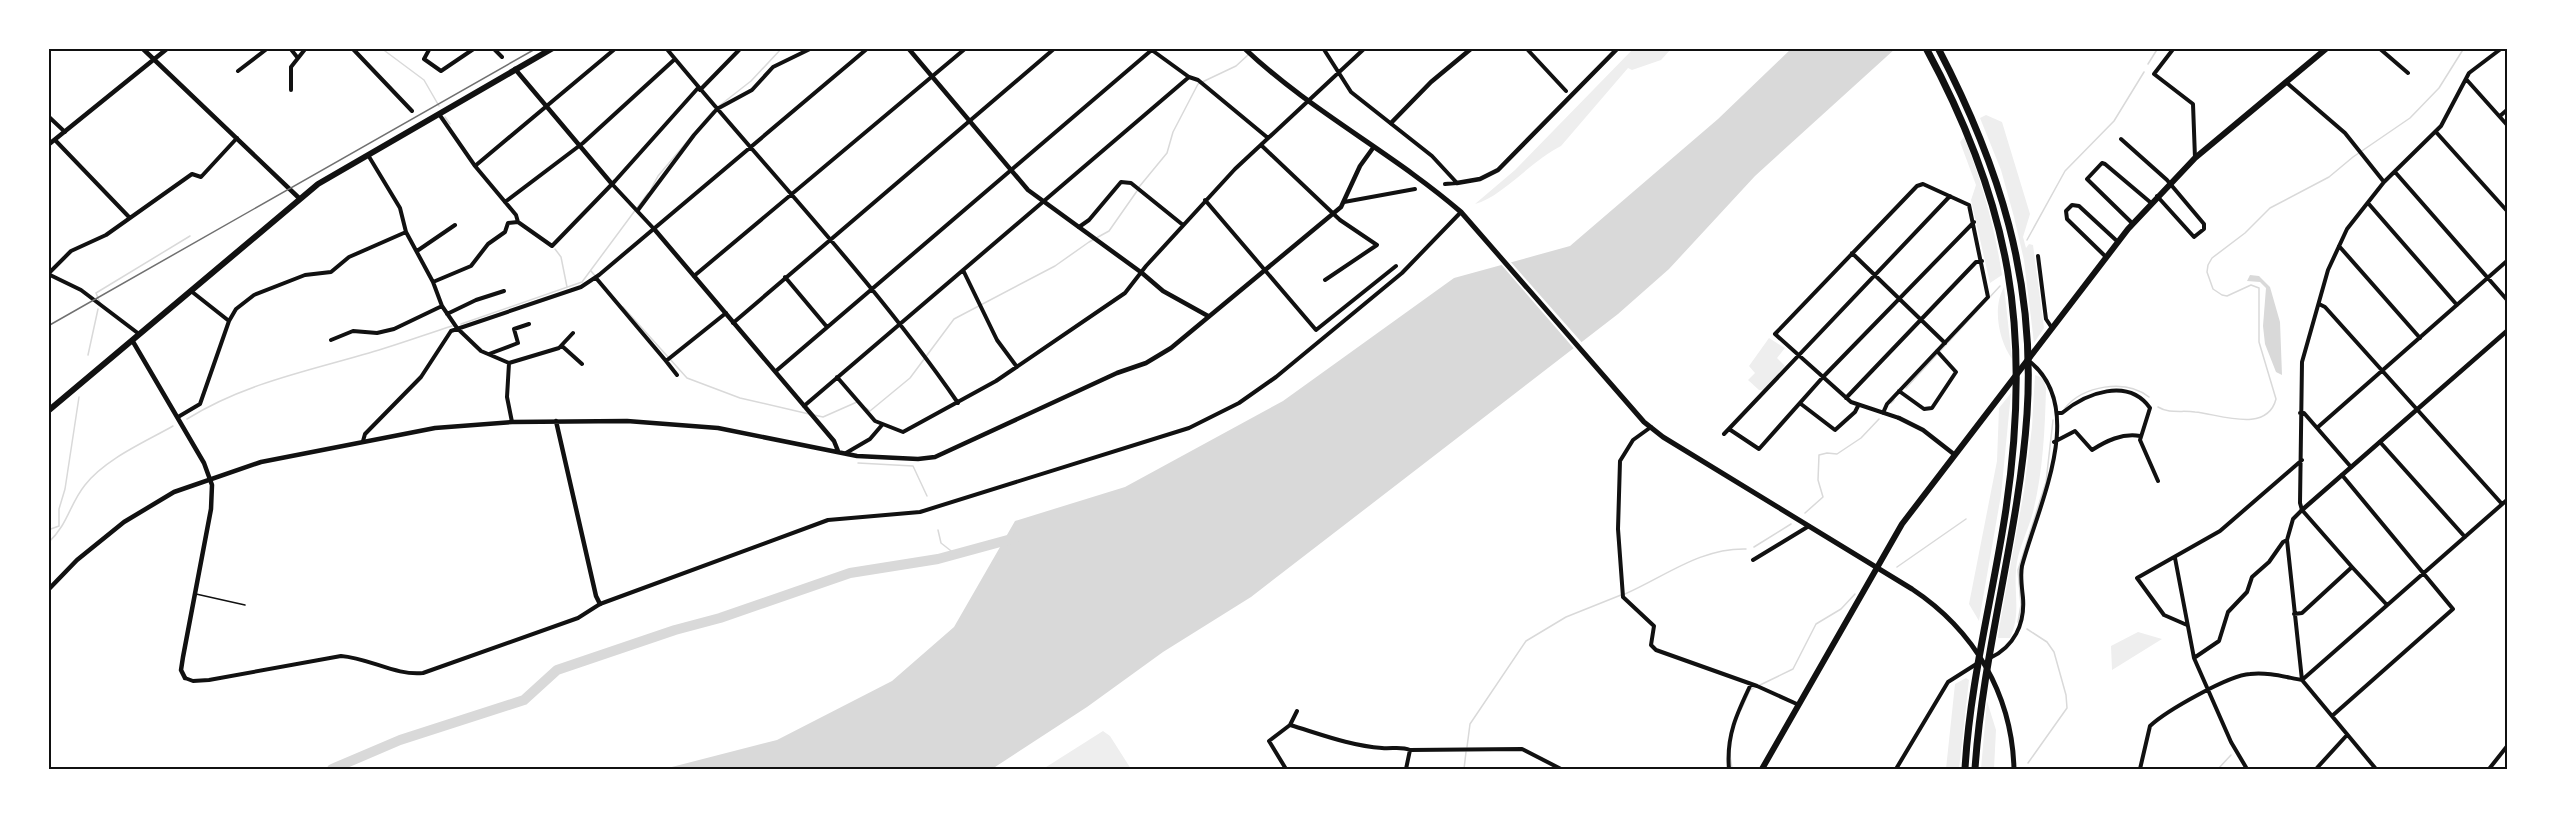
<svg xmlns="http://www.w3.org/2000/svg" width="2556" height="817" viewBox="0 0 2556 817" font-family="'Nunito Sans',sans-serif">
<rect width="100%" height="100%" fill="#fff"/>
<path fill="#eee" d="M 1634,48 L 1672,48 L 1661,60 L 1632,70 L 1628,68 L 1561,146 C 1532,160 1502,197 1475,204 L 1515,170 Z
M 1986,115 L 2002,122 L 2030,214 L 2023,237 L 2026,248 L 2029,244 L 2033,245 L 2044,328 L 2034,343 L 2024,260 L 2014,217 L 2001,170 L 1980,118 Z
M 1964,137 C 1982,181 1995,229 2002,275 L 1990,283 L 1971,200 L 1976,185 L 1960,142 Z
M 2004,287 L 2012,359 C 1999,341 1992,308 2004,287 Z
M 1769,338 L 1785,348 L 1777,358 L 1785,366 L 1763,390 L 1759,390 L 1748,380 L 1755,373 L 1749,366 Z
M 2035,375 L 2043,378 L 2046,388 C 2045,429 2043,472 2033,512 C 2028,531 2017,551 2016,570 C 2014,594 2021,615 2010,638 L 1998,638 L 1999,629 L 2024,491 L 2032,427 Z
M 2011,393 L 2001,495 L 1979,621 L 1969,604 L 1997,461 L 1999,408 Z
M 2138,632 L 2162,639 L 2112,670 L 2111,646 Z
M 1966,678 L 1969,680 L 1959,769 L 1946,769 L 1955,684 Z
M 1987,701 L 1996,730 L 1994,769 L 1981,769 Z
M 1103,731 L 1110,736 L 1131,769 L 1043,769 Z"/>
<path fill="#d9d9d9" d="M 1792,48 L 1896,48 L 1755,176 L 1669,269 L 1618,314 L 1251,597 L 1163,652 L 1087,707 L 992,769 L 664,769 L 777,740 L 892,681 L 954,627 L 1015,521 L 1125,487 L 1283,401 L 1454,278 L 1570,246 L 1718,119 Z
M 2250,275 L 2259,276 L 2270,287 L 2280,322 L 2282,375 L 2276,372 L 2265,344 L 2263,326 L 2266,288 L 2260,282 L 2247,281 Z"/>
<path fill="#fff" d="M 1509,260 L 1584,345 L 1576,351 L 1499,262 Z"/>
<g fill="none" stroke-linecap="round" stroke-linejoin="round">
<path stroke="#d9d9d9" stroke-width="1.5" d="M 381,48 L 424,80 L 439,106
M 2148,64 L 2158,48
M 719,106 L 751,81 L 782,48
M 445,117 L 450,124
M 1139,187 L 1167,153 L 1173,132 L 1198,84 L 1236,66 L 1248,55
M 651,189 L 658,176 L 713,111
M 2027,240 L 2065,171 L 2114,121 L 2144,72
M 555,249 L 561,257 L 567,287
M 591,271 L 596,277
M 100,303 L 96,293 L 190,236
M 623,307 L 687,378 L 740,398 L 809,414
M 461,324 L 582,282 L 648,193
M 88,355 L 98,309
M 1906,388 L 2000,286
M 1891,403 L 1894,400
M 2158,407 C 2169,414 2183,410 2195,412 C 2219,414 2267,434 2276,399 L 2259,342 L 2259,288 L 2251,285 L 2227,296 L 2222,295 L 2213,289 L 2207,272 L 2208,265 L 2212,258 L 2245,233 L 2270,208 L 2329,177 L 2353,157 L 2410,118 L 2439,88 L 2464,48
M 866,408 L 870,411 L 910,378 L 954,319 L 1055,266 L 1089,242 L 1109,231 L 1137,191
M 2065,408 C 2083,386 2125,378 2149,397
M 814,415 L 823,417 L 857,402
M 187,419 C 243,384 307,371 369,353 C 397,345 424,335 452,326
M 858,463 L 913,466 L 927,496
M 1805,513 L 1823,497 L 1818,480 L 1819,455 L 1827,453 L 1837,454 L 1861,438 L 1879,419
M 48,530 L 59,526 L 59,509 L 65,489 L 79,397
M 938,530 L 941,543 L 955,554
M 48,543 C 69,523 69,505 85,485 C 105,459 145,442 173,426
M 1754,547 L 1791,524
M 1897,567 L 1966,519
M 1625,594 C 1666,576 1700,548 1746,549
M 2018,622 L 2021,605 L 2018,570 L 2046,482 L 2053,420
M 2027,629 L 2047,642 L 2054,652 L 2066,695 L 2067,708 L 2028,763
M 1760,685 L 1793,669 L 1816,624 L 1841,609 L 1855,594
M 1741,710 L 1750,690 L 1755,687
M 1467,747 L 1470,724 L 1526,641 L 1566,617 L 1621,595
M 1730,755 L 1732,769
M 1464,769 L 1466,752
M 2218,769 L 2231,755"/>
<path stroke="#d9d9d9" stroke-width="10" d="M 332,769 L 400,740 L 524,700 L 557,670 L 675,630 L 720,618 L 850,573 L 938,559 L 1015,538"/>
<path stroke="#111" stroke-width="1.5" d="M 196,594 L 245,605"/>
<path stroke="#111" stroke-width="4" d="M 290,48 L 297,57
M 352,48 L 412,111
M 430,48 L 424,59 L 441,71 L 475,48
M 493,48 L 502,57
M 666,48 C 763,166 871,277 958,403
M 1149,48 L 1189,77 L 1198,80 L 1268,138
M 1323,48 L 1351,92 L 1432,156 L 1457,183 L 1445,184
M 1526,48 L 1566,91
M 2174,48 L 2154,74 L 2193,104 L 2195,158
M 2379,48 L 2408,73
M 238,71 L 268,48
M 2466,79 L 2508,126
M 2287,83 L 2345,133 L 2384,182
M 291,90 L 291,67 L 306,48
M 700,90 L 741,48
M 439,114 L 475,166 L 516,215 L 518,222 L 552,246 L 615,181 L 698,88
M 48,116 L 65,132
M 2500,116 L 2508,109
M 2436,132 L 2508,212
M 2121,139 L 2167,180 L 2204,224 L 2204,229 L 2194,237 L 2157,196
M 55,140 L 129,217
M 1261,145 L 1340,220 L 1377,245 L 1325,280
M 368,155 L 400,208 L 406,232 L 433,282 L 442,306 L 457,328 L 481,351 L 509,363 L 507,397 L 512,422
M 475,166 L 616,48
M 2395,172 L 2508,301
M 612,184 L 655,230
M 1205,200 L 1316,330 L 1396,266
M 505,202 L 583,143 L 675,59
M 1344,202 L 1415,189
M 2368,203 L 2457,305
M 638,210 L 694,135 L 717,109 L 752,90 L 773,67 L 812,48
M 2132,223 L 2087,179 L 2102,163 L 2105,164 L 2150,202
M 1079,227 L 1089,220 L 1121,182 L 1131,183 L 1183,225
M 2339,246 L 2420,338
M 417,251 L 455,225
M 1852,253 L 1945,343
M 2038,256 L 2046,319 L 2052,328
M 2106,257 L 2067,219 L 2066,211 L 2072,205 L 2079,206 L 2118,242
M 963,270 L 997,340 L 1017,367
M 48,274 L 71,251 L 106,235 L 192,174 L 201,177 L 237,138
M 48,274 L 81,290 L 139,334
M 694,276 L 966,48
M 785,277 L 827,327
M 596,278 L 666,361 L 726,313
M 433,282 L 471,266 L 488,244 L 505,232 L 508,223 L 518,222
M 191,291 L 229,321
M 2319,304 L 2325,307 L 2502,504
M 447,314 L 476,300 L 504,291
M 733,323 L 1055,48
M 331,340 L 353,331 L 377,333 L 394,329 L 442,306
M 562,346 L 582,364
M 489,354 L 518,343 L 514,329 L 529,324
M 666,361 L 677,375
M 509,363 L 559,348 L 573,333
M 776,371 L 1154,48
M 837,377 L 875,421 L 903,432 L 996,381 L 1125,293 L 1146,266 L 1235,169 L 1365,48
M 1899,391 L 1924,409 L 1932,408 L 1956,372 L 1937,351
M 1846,398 L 1976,262 L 1982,261
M 1801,404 L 1835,430 L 1855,412 L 1858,406
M 804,406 L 1189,77
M 1883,413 L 1887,404 L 1988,297 L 1969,205 L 1923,184 L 1917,186 L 1775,334 L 1851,402 L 1899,418
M 2057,413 L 2062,413 C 2086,393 2128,377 2150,408 L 2140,440 L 2158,481
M 2300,413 L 2304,413 L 2351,467
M 178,417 L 200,404 L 229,321 L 236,309 L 254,295 L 305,275 L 331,272 L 349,257 L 406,232
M 1651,427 L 1633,440 L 1620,461 L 1618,529 L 1623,597 L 1654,626 L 1651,645 L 1656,650 L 1757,686 L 1799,705
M 2318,427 L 2508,260
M 1729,429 L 1759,449 L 1823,377 L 1974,222
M 1724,434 L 1950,196
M 363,441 L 365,434 L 421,377 L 451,331 L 581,287 L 599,275 L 868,48
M 2054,442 L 2075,431 L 2092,450 C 2106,441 2122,433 2140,436
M 2380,442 L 2465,537
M 846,453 L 870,439 L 882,425
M 2302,510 L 2293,519 L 2287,540 L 2302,680 L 2376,769
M 2175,558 L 2194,658 L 2231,742 L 2247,769
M 1753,560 L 1809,526
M 2352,567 L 2302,510 L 2300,503 L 2302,362 L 2328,270 L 2347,229 L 2384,182 L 2441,126 L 2469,73 L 2502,48
M 2294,614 L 2302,613 L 2352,567 L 2387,605
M 2187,625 L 2164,615 L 2137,578 L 2220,531 L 2302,460
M 1990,658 C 2014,647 2025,624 2023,598 C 2022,588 2020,576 2022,566 C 2037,508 2089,408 2029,361
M 2194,658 L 2219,641 L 2228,612 L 2247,592 L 2252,577 L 2269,562 L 2283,542 L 2287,540
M 185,678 L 193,681 L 209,680 L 341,656 C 369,658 396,676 423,673 L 578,618 L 600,604 L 828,520 L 920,512 L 1189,428 L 1239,403 L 1276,377 L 1402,273 L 1461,212
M 2302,680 L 2508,499
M 1297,711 L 1290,725 C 1320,734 1351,746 1382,748 C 1392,749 1401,746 1410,750 L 1522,749 L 1561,769
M 2332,716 L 2453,609 L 2342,475
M 1286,769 L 1269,741 L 1290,725
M 1406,769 L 1410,750
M 1729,769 C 1726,736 1737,713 1751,684
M 1896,769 L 1948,682 L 1978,663
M 2140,769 L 2150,726 C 2166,711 2229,675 2250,674 C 2268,672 2285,677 2302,680
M 2316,769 L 2347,735
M 2489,769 L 2508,745"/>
<path stroke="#111" stroke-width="4.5" d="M 142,48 L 299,198
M 908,48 L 1028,190 L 1142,273 L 1163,291 L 1208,316
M 515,69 L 612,184
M 1391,123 L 1431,82 L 1472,48
M 48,145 L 168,48
M 1457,183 L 1480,179 L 1498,170 L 1618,48
M 655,230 L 834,441 L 838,451
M 132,340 L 204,463 L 212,485 L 211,509 L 183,657 L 181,670 L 185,678
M 1899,418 L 1923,430 L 1955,455
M 556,421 L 596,596 L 600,604
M 2302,510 L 2508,330
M 48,590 L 77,560 L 124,522 L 174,492 L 261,462 L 435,428 L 512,422 L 627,421 L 718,428 L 857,456 L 918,459 L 935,457 L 1117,373 L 1146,363 L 1171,348 L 1341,207 L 1360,166 L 1373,148"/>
<path stroke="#111" stroke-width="5" d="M 1244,48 C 1310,111 1393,153 1461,212 L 1644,422 L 1663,437 L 1912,589 C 1974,630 2012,694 2014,769"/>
<path stroke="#111" stroke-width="6" d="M 48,411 L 318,184 L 553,48
M 1762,769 L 1902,524 L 2128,229 L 2195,158 L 2327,48"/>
<path stroke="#111" stroke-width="7" d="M 1926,48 C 2011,205 2032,332 2006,509 C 1993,596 1970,681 1965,769
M 1938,48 C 1999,165 2036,280 2027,414 C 2019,533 1983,649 1975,769"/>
<path stroke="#707070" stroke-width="1.5" d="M 48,326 L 537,48"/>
</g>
<rect width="2556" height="817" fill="none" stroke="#ffffff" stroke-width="99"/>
<rect x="50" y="50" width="2456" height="718" fill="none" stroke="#111" stroke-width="2"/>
</svg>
